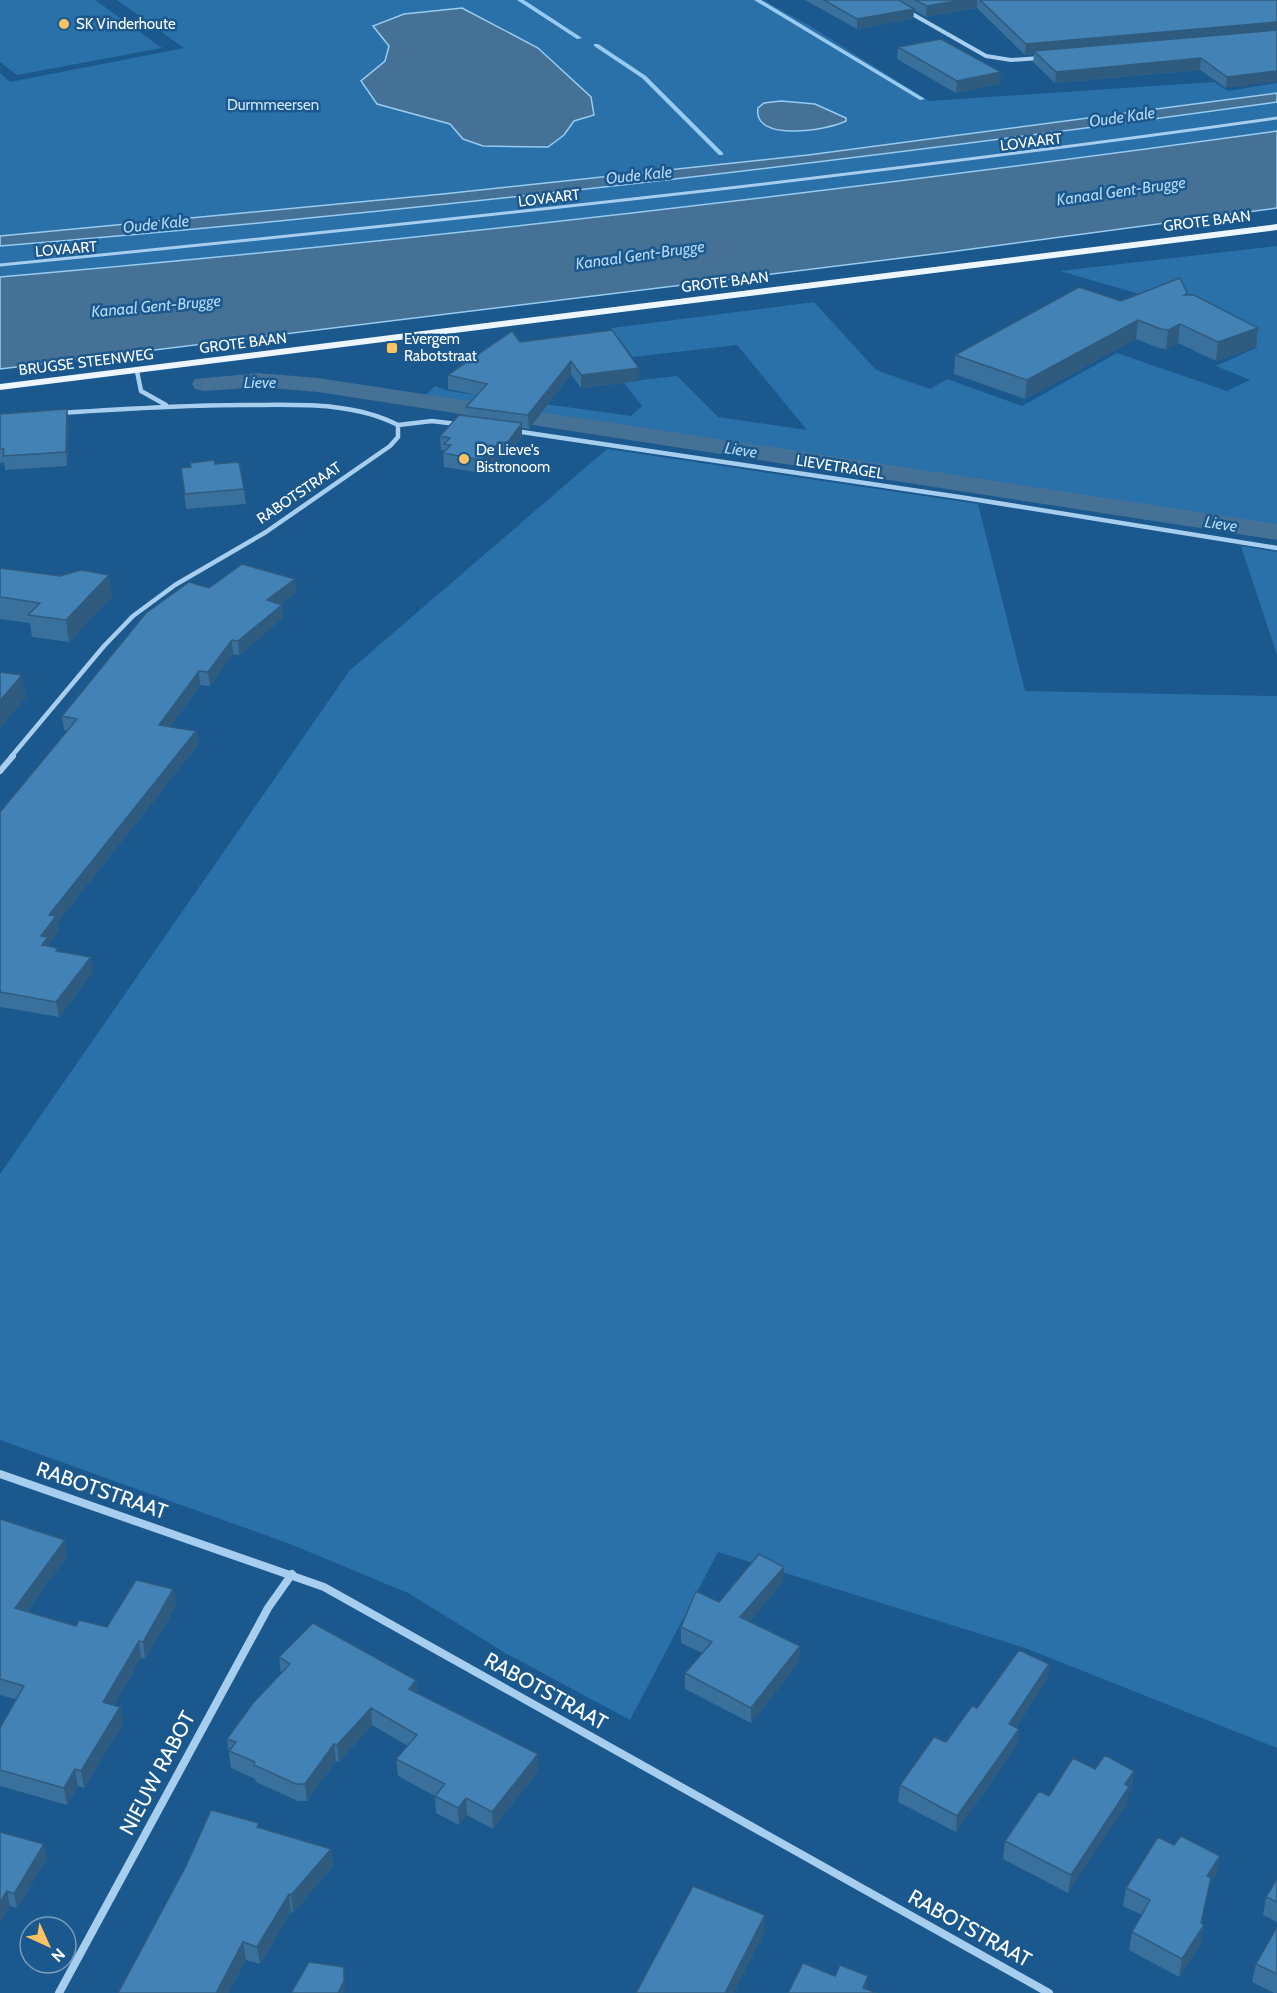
<svg xmlns="http://www.w3.org/2000/svg" width="1277" height="1993" viewBox="0 0 1277 1993" font-family="Cabin,sans-serif">
<rect width="100%" height="100%" fill="#1a588d"/>
<path fill="#2a71a9" d="M 0,0 L 95,0 L 162,48 L 17,75 L 0,62 Z
M 117,0 L 763,0 L 810,26 L 929,101 L 1214,82 L 1228,91 L 1277,83 L 1277,93 L 808,155 L 443,194 L 0,236 L 0,73 L 10,82 L 184,48 Z
M 1277,102 L 1277,131 C 853,191 427,240 0,277 L 0,246 C 427,211 853,161 1277,102 Z
M 1277,246 L 1277,526 L 426,395 L 435,386 L 449,391 L 631,416 L 642,406 L 623,382 L 677,376 L 718,417 L 807,430 L 737,345 L 633,357 L 611,328 L 814,302 L 876,370 L 930,389 L 947,379 L 1022,406 L 1117,353 L 1227,391 L 1250,380 L 1216,366 L 1258,347 L 1160,300 L 1060,271 Z
M 607,449 L 978,504 L 1025,691 L 1277,696 L 1277,1748 L 1025,1648 L 718,1552 L 630,1720 L 507,1654 L 408,1593 L 290,1544 L 0,1440 L 0,1174 L 350,670 Z
M 1241,546 L 1277,552 L 1277,655 Z"/>
<path fill="#457197" stroke="#99cbf0" stroke-width="1.5" d="M 462,8 L 538,48 L 591,97 L 594,115 L 574,121 L 564,135 L 548,147 L 483,146 L 463,139 L 450,124 L 377,104 L 361,81 L 385,61 L 389,46 L 373,26 L 404,14 Z
M 1277,93 L 1277,102 C 853,161 427,211 0,246 L 0,236 L 443,194 L 808,155 Z
M 781,101 L 815,104 L 846,118 L 846,121 C 829,130 752,143 758,108 L 764,103 Z
M 1277,131 L 1277,208 L 942,253 L 0,369 L 0,277 C 427,240 853,190 1277,131 Z"/>
<g fill="none" stroke-linecap="round" stroke-linejoin="round">
<path fill="#99cbf0" fill-rule="evenodd" d="M 517,0 L 524,0 L 582,38 L 577,39 Z
M 754,0 L 761,0 L 925,99 L 920,100 Z
M 594,44 L 598,44 L 646,76 L 723,153 L 723,155 L 719,155 L 642,78 L 594,46 Z"/>
<path fill="#457197" fill-rule="evenodd" d="M 258,373 L 318,378 L 1277,524 L 1277,540 L 318,392 L 258,387 L 204,391 L 195,389 L 192,384 L 195,379 Z"/>
<path stroke="#a7ceee" stroke-width="3" d="M 0,265 C 426,223 853,178 1277,118"/>
<path stroke="#a7ceee" stroke-width="4" d="M 907,11 L 986,56 L 1011,60 L 1040,58"/>
<path stroke="#a7ceee" stroke-width="4.5" d="M 137,371 L 141,391 L 166,405
M 60,413 C 121,409 183,405 244,405 C 295,405 352,401 398,425
M 398,425 L 432,421 L 457,424
M 515,431 L 966,498 L 1277,548
M 11,757 L 104,646 L 133,616 L 175,585 L 266,532 L 390,446 L 398,437 L 398,425"/>
<path stroke="#a7ceee" stroke-width="6" d="M 0,771 L 13,756"/>
<path stroke="#a7ceee" stroke-width="8" d="M 0,1474 L 324,1587 L 1049,1993
M 59,1993 L 268,1608 L 292,1574"/>
<path fill="#edf6ff" fill-rule="evenodd" d="M 1277,224 L 1277,230 L 0,390 L 0,384 Z"/>
</g>
<path fill="#3a709c" d="M 805,0 L 1277,0 L 1226,88 L 1200,70 L 1055,83 L 1033,62 L 1034,54 L 1025,55 L 977,8 L 926,17 L 914,10 L 913,19 L 857,29 Z
M 898,47 L 1000,84 L 956,93 L 897,59 Z
M 1187,293 L 1187,295 L 1258,328 L 1256,347 L 1216,361 L 1178,343 L 1166,349 L 1159,348 L 1136,339 L 1025,399 L 954,374 L 955,355 L 1121,301 Z
M 520,342 L 639,381 L 581,388 L 571,374 L 529,429 L 522,428 L 522,437 L 507,456 L 500,456 L 482,473 L 444,467 L 443,453 L 445,450 L 441,450 L 440,436 L 467,416 L 466,407 L 478,395 L 448,389 L 448,375 Z
M 0,414 L 69,423 L 67,466 L 5,470 L 4,462 L 0,463 Z
M 215,464 L 244,489 L 246,504 L 186,509 L 181,468 Z
M 0,568 L 112,597 L 69,642 L 32,637 L 30,623 L 0,619 Z
M 295,579 L 296,593 L 281,604 L 282,605 L 283,618 L 239,655 L 233,654 L 210,686 L 200,685 L 170,727 L 196,731 L 198,745 L 57,923 L 59,931 L 49,944 L 49,946 L 93,972 L 59,1017 L 1,1007 L 0,1008 L 0,812 L 67,731 L 64,730 L 62,716 L 209,588 Z
M 0,1519 L 67,1556 L 27,1612 L 76,1626 L 107,1627 L 173,1589 L 176,1606 L 145,1659 L 141,1658 L 114,1705 L 120,1707 L 123,1723 L 84,1788 L 78,1786 L 67,1805 L 0,1786 L 0,1728 L 16,1699 L 0,1695 Z
M 783,1582 L 749,1621 L 799,1662 L 751,1723 L 685,1689 L 685,1673 L 702,1653 L 681,1643 L 681,1627 L 719,1602 Z
M 279,1657 L 416,1680 L 417,1693 L 538,1754 L 538,1771 L 493,1829 L 467,1815 L 459,1825 L 436,1813 L 435,1796 L 398,1776 L 396,1759 L 408,1746 L 372,1725 L 339,1762 L 336,1761 L 307,1801 L 298,1801 L 256,1782 L 255,1779 L 231,1768 L 227,1739 L 281,1674 Z
M 1049,1664 L 1047,1680 L 1016,1727 L 1019,1729 L 1017,1745 L 956,1832 L 898,1802 L 900,1785 L 946,1742 L 977,1708 Z
M 1095,1769 L 1134,1771 L 1131,1789 L 1128,1794 L 1126,1805 L 1068,1893 L 1003,1859 L 1005,1841 L 1049,1796 Z
M 259,1828 L 331,1849 L 333,1866 L 293,1913 L 291,1912 L 260,1964 L 246,1960 L 228,1993 L 118,1993 Z
M 0,1832 L 47,1858 L 17,1908 L 10,1906 L 0,1923 Z
M 1174,1845 L 1220,1856 L 1216,1874 L 1210,1883 L 1201,1924 L 1201,1944 L 1179,1977 L 1129,1950 L 1132,1932 L 1142,1915 L 1123,1906 L 1126,1888 Z
M 1277,1879 L 1277,1922 L 1263,1915 L 1266,1897 Z
M 1277,1927 L 1277,1993 L 1274,1993 L 1252,1982 L 1256,1964 Z"/>
<path fill="#2f5b7f" d="M 962,0 L 977,0 L 977,8 L 926,17 L 927,6 Z
M 914,9 L 913,19 L 857,29 L 857,19 Z
M 1277,22 L 1277,33 L 1034,51 L 1034,54 L 1025,55 L 1026,44 Z
M 1201,58 L 1200,70 L 1055,83 L 1056,72 Z
M 1277,71 L 1277,82 L 1226,88 L 1227,77 Z
M 1001,72 L 1000,84 L 956,93 L 957,81 Z
M 1138,320 L 1136,339 L 1025,399 L 1027,380 Z
M 1180,324 L 1178,343 L 1166,349 L 1168,330 Z
M 1258,328 L 1256,347 L 1216,361 L 1218,342 Z
M 571,361 L 571,374 L 529,429 L 528,415 Z
M 639,368 L 639,381 L 581,388 L 581,375 Z
M 67,409 L 69,423 L 67,466 L 66,452 Z
M 522,423 L 522,437 L 507,456 L 507,443 Z
M 500,442 L 500,456 L 482,473 L 481,460 Z
M 109,575 L 112,597 L 69,642 L 66,620 Z
M 295,579 L 296,593 L 268,614 L 267,600 Z
M 282,605 L 283,618 L 239,655 L 238,641 Z
M 232,640 L 233,654 L 210,686 L 208,672 Z
M 199,671 L 200,685 L 161,739 L 159,725 Z
M 22,675 L 26,698 L 0,728 L 0,701 Z
M 196,731 L 198,745 L 57,923 L 59,931 L 49,944 L 50,952 L 44,960 L 41,936 L 49,915 Z
M 91,957 L 93,972 L 59,1017 L 56,1002 Z
M 65,1540 L 67,1556 L 18,1624 L 15,1608 Z
M 784,1567 L 783,1582 L 740,1633 L 740,1617 Z
M 173,1589 L 176,1606 L 145,1659 L 143,1642 Z
M 139,1641 L 141,1658 L 106,1719 L 103,1702 Z
M 800,1646 L 799,1662 L 751,1723 L 751,1708 Z
M 1049,1664 L 1047,1680 L 1007,1740 L 1009,1724 Z
M 416,1680 L 418,1697 L 409,1689 Z
M 120,1707 L 123,1723 L 84,1788 L 81,1771 Z
M 371,1708 L 372,1725 L 339,1762 L 337,1745 Z
M 1019,1729 L 1017,1745 L 956,1832 L 957,1816 Z
M 334,1744 L 336,1761 L 307,1801 L 305,1784 Z
M 538,1754 L 538,1771 L 493,1829 L 492,1812 Z
M 75,1769 L 78,1786 L 67,1805 L 64,1788 Z
M 1134,1771 L 1131,1789 L 1128,1794 L 1126,1805 L 1068,1893 L 1071,1875 L 1125,1784 Z
M 466,1798 L 467,1815 L 459,1825 L 458,1808 Z
M 44,1844 L 47,1858 L 17,1908 L 14,1894 Z
M 331,1849 L 333,1866 L 293,1913 L 291,1895 Z
M 1220,1856 L 1216,1874 L 1210,1883 L 1199,1933 L 1204,1925 L 1201,1944 L 1179,1977 L 1182,1959 L 1207,1876 Z
M 7,1891 L 10,1906 L 0,1923 L 0,1903 Z
M 289,1894 L 291,1912 L 260,1964 L 257,1947 Z
M 765,1915 L 764,1933 L 734,1993 L 725,1993 Z
M 243,1942 L 246,1960 L 228,1993 L 216,1993 Z
M 344,1967 L 345,1990 L 344,1993 L 338,1993 Z
M 868,1976 L 867,1993 L 863,1988 Z"/>
<path fill="#4382b5" stroke="#2f5b7f" stroke-width="1.5" d="M 824,0 L 899,0 L 914,9 L 857,19 Z
M 915,0 L 962,0 L 927,6 Z
M 980,0 L 1277,0 L 1277,22 L 1026,44 Z
M 1277,30 L 1277,71 L 1227,77 L 1201,58 L 1056,72 L 1034,51 Z
M 941,39 L 1001,72 L 957,81 L 898,47 Z
M 1180,278 L 1187,293 L 1184,295 L 1194,295 L 1258,328 L 1218,342 L 1180,324 L 1168,330 L 1161,329 L 1138,320 L 1027,380 L 955,355 L 1079,287 L 1121,301 Z
M 612,330 L 639,368 L 581,375 L 571,361 L 528,415 L 466,407 L 487,384 L 448,375 L 512,331 L 520,342 Z
M 67,409 L 66,452 L 3,456 L 4,449 L 0,449 L 0,414 Z
M 459,415 L 522,423 L 507,443 L 500,442 L 481,460 L 443,453 L 451,445 L 444,444 L 450,438 L 440,436 Z
M 214,460 L 215,464 L 239,462 L 244,489 L 185,494 L 181,468 L 191,467 L 190,463 Z
M 242,564 L 295,579 L 267,600 L 282,605 L 238,641 L 232,640 L 208,672 L 199,671 L 159,725 L 196,731 L 49,915 L 56,916 L 41,936 L 48,937 L 42,945 L 58,948 L 56,951 L 91,957 L 56,1002 L 0,992 L 0,812 L 77,719 L 62,716 L 146,613 L 189,582 L 209,588 Z
M 0,568 L 60,576 L 81,570 L 109,575 L 66,620 L 28,615 L 40,603 L 0,597 Z
M 0,672 L 22,675 L 0,701 Z
M 0,1519 L 65,1540 L 15,1608 L 76,1626 L 79,1620 L 107,1627 L 136,1580 L 173,1589 L 143,1642 L 139,1641 L 103,1702 L 120,1707 L 81,1771 L 75,1769 L 64,1788 L 0,1770 L 0,1728 L 24,1686 L 0,1679 Z
M 759,1554 L 784,1567 L 740,1617 L 800,1646 L 751,1708 L 685,1673 L 712,1642 L 681,1627 L 696,1591 L 719,1602 Z
M 313,1623 L 416,1680 L 409,1689 L 538,1754 L 492,1812 L 466,1798 L 458,1808 L 435,1796 L 445,1784 L 396,1759 L 417,1735 L 371,1708 L 337,1745 L 334,1744 L 305,1784 L 296,1784 L 254,1765 L 255,1762 L 229,1751 L 236,1742 L 227,1739 L 253,1703 L 290,1664 L 279,1657 Z
M 1019,1650 L 1049,1664 L 1009,1724 L 1019,1729 L 957,1816 L 900,1785 L 934,1737 L 946,1742 L 972,1706 L 977,1708 Z
M 1105,1755 L 1134,1771 L 1125,1784 L 1129,1787 L 1071,1875 L 1005,1841 L 1039,1791 L 1049,1796 L 1073,1758 L 1095,1769 Z
M 211,1810 L 259,1823 L 257,1827 L 331,1849 L 291,1895 L 289,1894 L 257,1947 L 243,1942 L 216,1993 L 118,1993 L 186,1866 Z
M 0,1832 L 44,1844 L 14,1894 L 7,1891 L 0,1903 Z
M 1181,1836 L 1220,1856 L 1207,1876 L 1211,1878 L 1201,1923 L 1204,1925 L 1182,1959 L 1132,1932 L 1150,1900 L 1126,1888 L 1158,1837 L 1174,1845 Z
M 1277,1879 L 1277,1902 L 1266,1897 Z
M 693,1886 L 765,1915 L 725,1993 L 636,1993 Z
M 1277,1927 L 1277,1974 L 1256,1964 Z
M 309,1962 L 344,1967 L 344,1981 L 338,1993 L 291,1993 Z
M 803,1963 L 835,1976 L 840,1965 L 868,1976 L 863,1988 L 877,1993 L 788,1993 Z"/>
<g fill="#ffc263" stroke="#1a588d" stroke-width="2">
<circle cx="64" cy="24" r="6"/>
<rect x="386" y="342" width="12" height="12" rx="3"/>
<circle cx="464" cy="459" r="6"/>
</g>
<g text-anchor="middle" dominant-baseline="central" stroke-width="5" stroke-linejoin="round" paint-order="stroke">
<g font-size="15" fill="#fff" stroke="#1a588d" text-anchor="start">
<text x="76" y="24">SK Vinderhoute</text>
<text x="404" y="339">Evergem<tspan x="404" dy="17">Rabotstraat</tspan></text>
<text x="476" y="450">De Lieve's<tspan x="476" dy="17">Bistronoom</tspan></text>
</g>
<g font-size="15" fill="#cde6fa" stroke="#1a588d">
<text x="273" y="105">Durmmeersen</text>
</g>
<g font-size="15" fill="#fff" stroke="#1a588d">
<text transform="translate(1031 142) rotate(-7)">LOVAART</text>
<text transform="translate(549 198) rotate(-7)">LOVAART</text>
<text transform="translate(1207 221) rotate(-7)">GROTE BAAN</text>
<text transform="translate(66 249) rotate(-5)">LOVAART</text>
<text transform="translate(725 282) rotate(-7)">GROTE BAAN</text>
<text transform="translate(243 343) rotate(-7)">GROTE BAAN</text>
<text transform="translate(86 362) rotate(-7)">BRUGSE STEENWEG</text>
<text transform="translate(840 467) rotate(9)">LIEVETRAGEL</text>
<text transform="translate(299 493) rotate(-34)">RABOTSTRAAT</text>
</g>
<g font-size="16" font-style="italic" fill="#b3d8f5" stroke="#1a588d">
<text transform="translate(1122 117) rotate(-8)">Oude Kale</text>
<text transform="translate(639 175) rotate(-6)">Oude Kale</text>
<text transform="translate(1121 191) rotate(-8)">Kanaal Gent-Brugge</text>
<text transform="translate(156 224) rotate(-6)">Oude Kale</text>
<text transform="translate(640 255) rotate(-8)">Kanaal Gent-Brugge</text>
<text transform="translate(156 306) rotate(-5)">Kanaal Gent-Brugge</text>
<text x="260" y="382">Lieve</text>
<text transform="translate(741 450) rotate(9)">Lieve</text>
<text transform="translate(1221 524) rotate(9)">Lieve</text>
</g>
<g font-size="21" fill="#fff" stroke="#1a588d">
<text transform="translate(102 1490) rotate(19)">RABOTSTRAAT</text>
<text transform="translate(546 1691) rotate(29)">RABOTSTRAAT</text>
<text transform="translate(157 1773) rotate(-62)">NIEUW RABOT</text>
<text transform="translate(970 1928) rotate(29)">RABOTSTRAAT</text>
</g>
</g>
<g transform="translate(48 1945) rotate(135)"><circle r="28" fill="#1a588d" stroke="#769bbb" stroke-width="1.5"/>
<path d="M0-4.5L10 22L0 15L-10 22Z" fill="#ffc263"/>
<text y="-9" font-size="16" font-weight="bold" text-anchor="middle" fill="#ffffff">N</text>
</g>
</svg>
